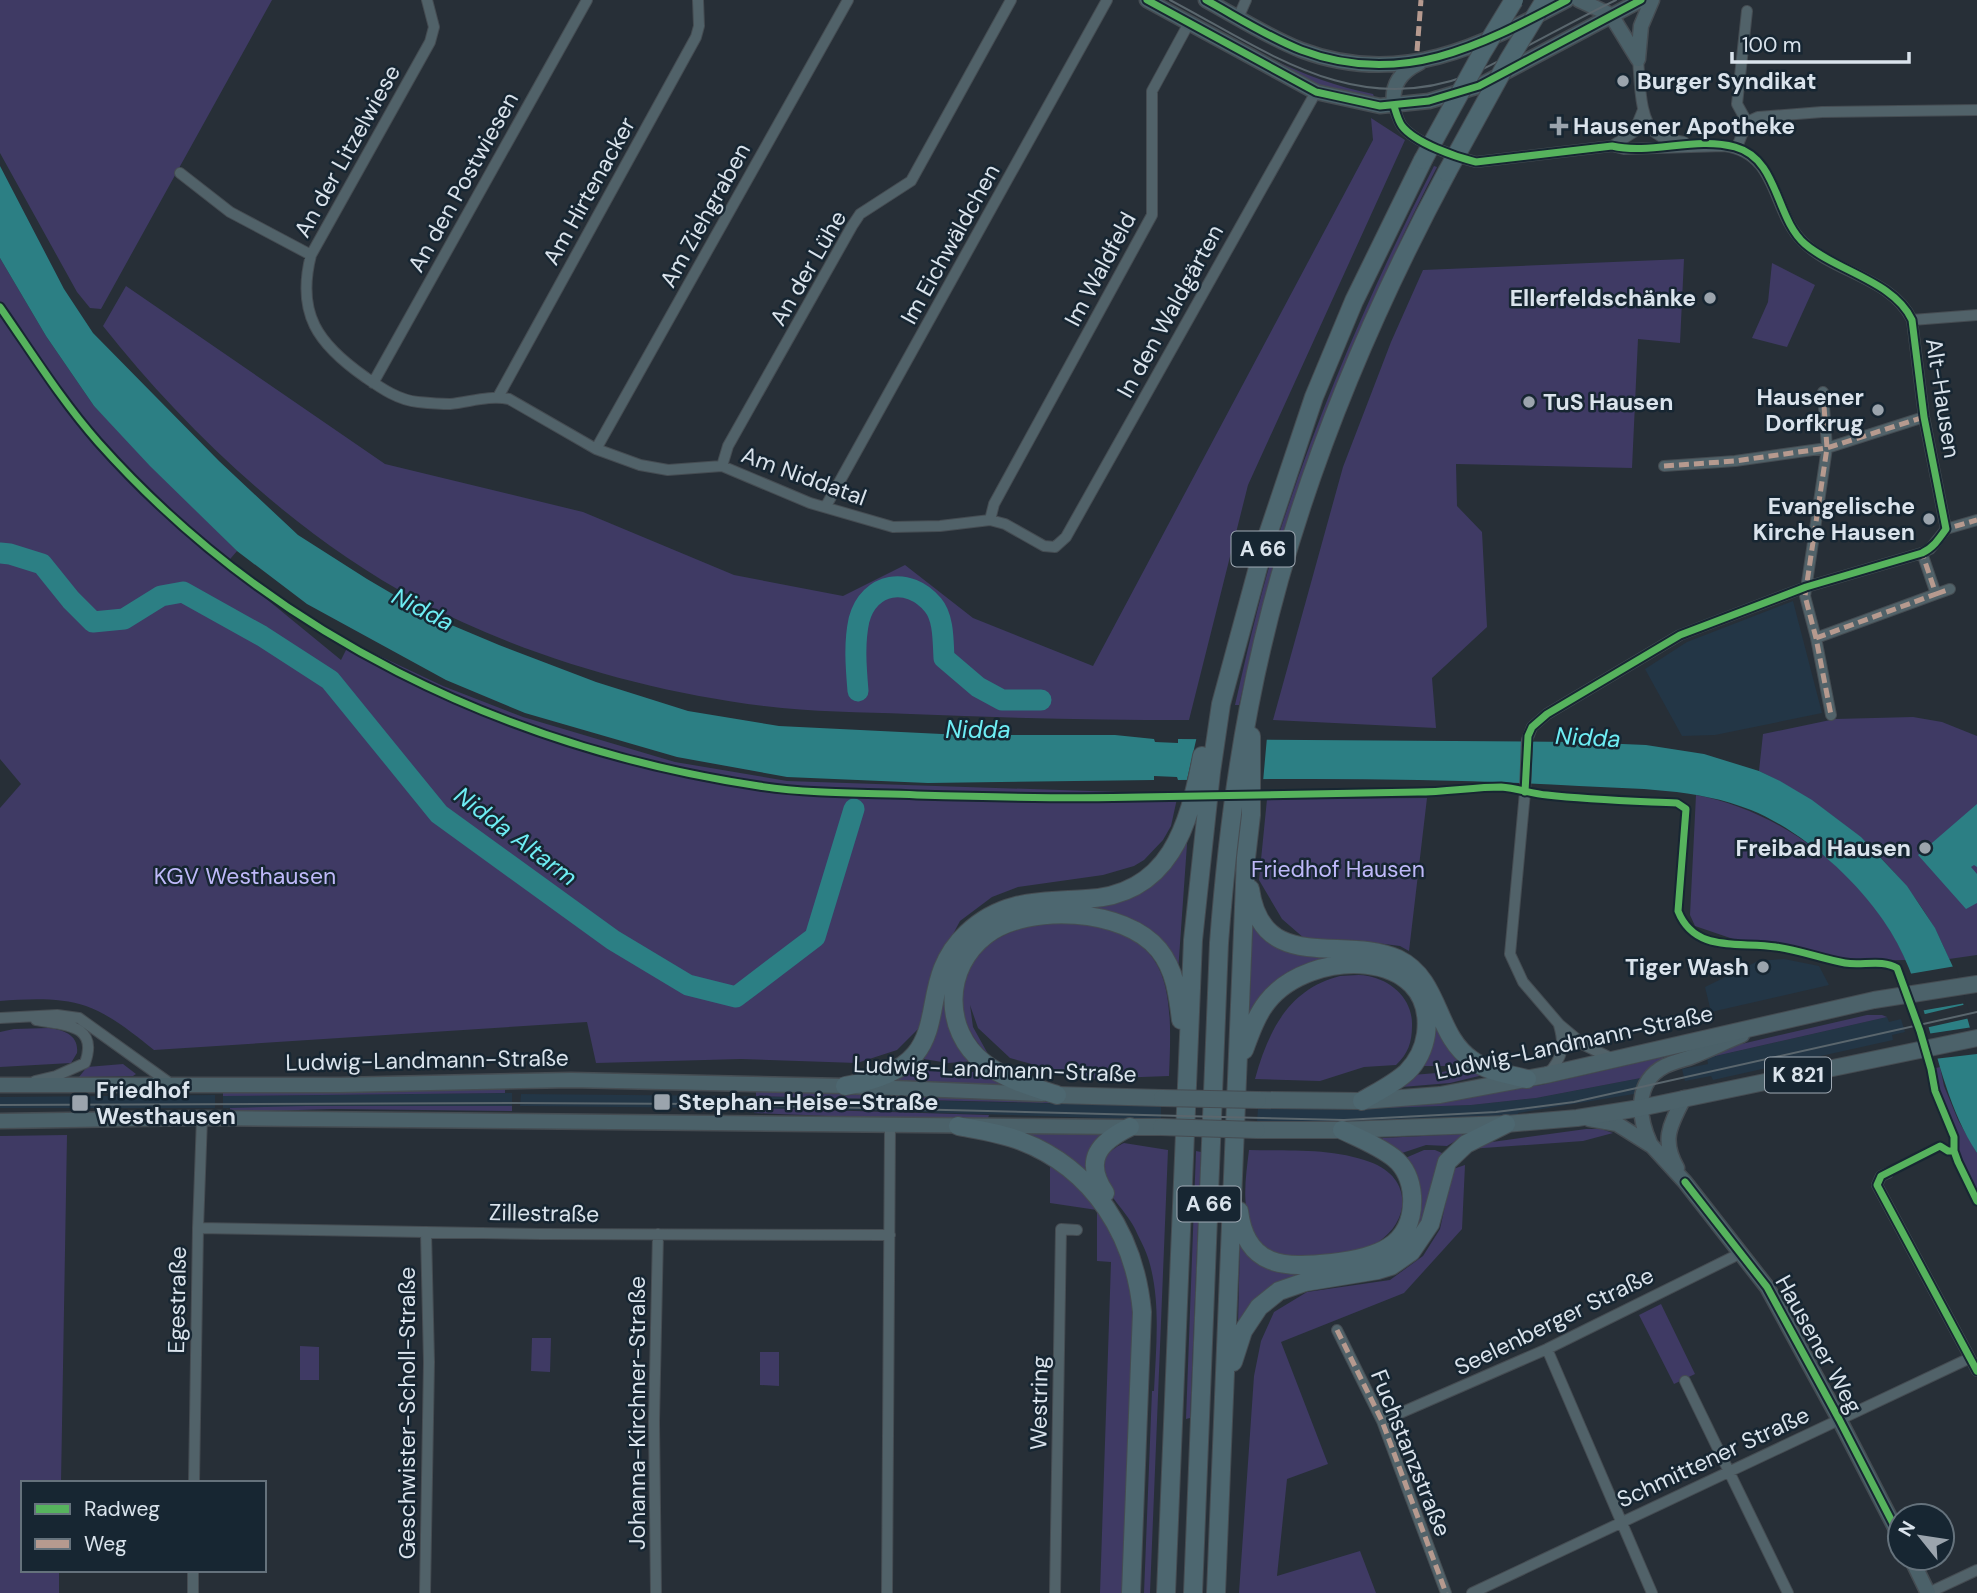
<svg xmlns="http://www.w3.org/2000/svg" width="1977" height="1593" viewBox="0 0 1977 1593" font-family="'DM Sans',sans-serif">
<rect width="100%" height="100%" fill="#272f37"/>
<path fill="#233646" d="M 1793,601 L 1822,713 L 1715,735 L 1682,736 L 1645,669 L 1687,642 Z
M 1784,959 L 1819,966 L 1829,985 L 1711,1012 L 1705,987 L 1758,961 Z
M 1887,1017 L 1889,1022 L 1901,1019 L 1905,1032 L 1892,1035 L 1893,1040 L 1713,1080 L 1711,1076 L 1685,1081 L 1682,1069 L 1708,1064 L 1707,1058 Z
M 1646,1077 L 1640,1093 L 1518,1113 L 1518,1115 L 1393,1123 L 1257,1122 L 1258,1108 L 1384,1106 L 1385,1108 L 1471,1105 L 1536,1098 Z
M 512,1093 L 512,1106 L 223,1108 L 223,1096 Z
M 521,1094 L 736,1096 L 1161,1106 L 1161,1120 L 821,1109 L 520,1106 Z
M 215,1095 L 215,1108 L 0,1108 L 0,1097 Z"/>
<path fill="#3f3a64" d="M 0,0 L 272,0 L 101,309 L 90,308 L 77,292 L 0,153 Z
M 1157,0 L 1164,0 C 1230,38 1298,80 1373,94 L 1375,99 L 1325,89 Z
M 1371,118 L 1405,140 L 1248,485 L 1189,720 C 1096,720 1003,718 910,714 C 861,712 812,712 764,706 C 645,691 524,656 417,600 C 297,536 187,432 103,326 L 126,286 L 385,464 L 583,512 L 734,575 L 843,596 L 905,565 L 973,618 L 1093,666 L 1373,140 Z
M 1434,166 L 1437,167 C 1349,338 1281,517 1239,705 L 1235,705 C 1248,648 1261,590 1279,534 C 1320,407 1373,285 1434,166 Z
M 0,258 L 46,336 L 94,406 L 237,551 L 225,565 L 341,660 L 350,642 L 443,686 L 523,717 L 675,762 L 787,781 L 1178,794 L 1171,826 L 1163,840 L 1144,860 L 1134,866 L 1103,875 L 1018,887 L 992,897 L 960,921 L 943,953 L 920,1027 L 897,1050 L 857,1063 L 741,1059 L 596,1063 L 587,1022 L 154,1050 C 134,1034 111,1015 86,1006 C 60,997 27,999 0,1001 L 0,808 L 21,784 L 0,759 Z
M 1684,259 L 1680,343 L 1638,339 L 1632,468 L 1456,464 L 1457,506 L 1482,532 L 1487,627 L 1432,678 L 1436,728 L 1273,720 L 1343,467 L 1391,342 L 1423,270 Z
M 1772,263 L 1815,285 L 1787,347 L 1752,338 L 1768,302 Z
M 1913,717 L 1942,722 L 1977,736 L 1977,955 L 1949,959 C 1919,879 1835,807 1759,771 L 1763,734 L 1835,719 Z
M 1696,795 C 1785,812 1869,877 1906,960 L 1851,961 L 1778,942 L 1742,942 L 1695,926 L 1690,915 Z
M 1427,798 L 1409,951 L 1400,946 L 1354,940 L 1305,939 L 1282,919 L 1259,880 L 1267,799 Z
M 1188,830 L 1178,972 C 1170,958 1163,943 1150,933 C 1133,919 1112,914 1091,911 C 1058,906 1021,909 992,925 C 936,955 935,1017 973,1061 L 948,1063 L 918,1058 C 953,1018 930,962 980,927 C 1041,885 1114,929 1167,867 C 1176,856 1182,842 1188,830 Z
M 1253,919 C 1288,976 1341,942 1390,961 C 1439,981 1430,1031 1465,1062 L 1444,1066 L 1420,1066 C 1488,962 1298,908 1249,1021 Z
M 1062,923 C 1172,928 1173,984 1169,1076 L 1087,1079 L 1010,1058 L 978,1028 L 970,1005 L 973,1027 L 988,1054 C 953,1022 951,968 994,941 C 1014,928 1038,924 1062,923 Z
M 1340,976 C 1349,976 1359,974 1368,976 C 1393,981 1413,1000 1412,1026 C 1412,1042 1408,1054 1396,1065 L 1364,1067 L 1320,1081 L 1255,1079 C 1268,1032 1288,989 1340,976 Z
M 1867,1015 L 1882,1015 L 1887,1017 L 1711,1057 L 1720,1049 Z
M 49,1028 C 64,1030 79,1035 77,1053 L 71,1063 L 0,1067 L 0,1032 L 14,1029 Z
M 1663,1057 L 1664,1061 L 1646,1077 L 1536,1098 L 1471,1105 L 1384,1108 L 1384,1106 L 1541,1085 Z
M 123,1064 L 136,1074 L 133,1076 L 79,1077 L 87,1067 Z
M 1472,1066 L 1483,1075 L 1450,1083 L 1402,1087 L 1412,1075 L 1437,1073 Z
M 913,1067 L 962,1073 L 983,1071 L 1013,1087 L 889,1083 Z
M 1940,1067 L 1944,1086 L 1958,1120 L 1977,1153 L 1977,1198 L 1956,1153 L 1955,1137 L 1937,1092 L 1932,1069 Z
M 505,1089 L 505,1093 L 223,1096 L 223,1090 L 308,1092 Z
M 780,1090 L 1095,1104 L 756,1096 L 756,1091 Z
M 306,1106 L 512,1106 L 512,1111 L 333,1109 L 230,1112 L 230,1108 Z
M 755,1108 L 989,1115 L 988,1118 C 911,1121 832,1116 754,1113 Z
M 1586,1129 L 1601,1129 L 1613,1133 L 1583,1141 L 1469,1149 L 1492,1142 Z
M 1026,1131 L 1110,1133 L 1091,1175 L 1064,1156 L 1025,1136 Z
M 1462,1134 L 1462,1137 L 1447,1146 L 1426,1145 L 1399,1154 L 1380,1140 L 1383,1138 Z
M 67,1135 L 61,1483 L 23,1483 L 23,1570 L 59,1570 L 59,1593 L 0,1593 L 0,1136 Z
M 1124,1143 L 1168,1150 L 1150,1593 L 1144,1593 L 1152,1391 L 1154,1391 C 1156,1348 1161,1302 1149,1261 C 1146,1250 1140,1240 1136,1231 C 1129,1214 1104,1192 1102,1176 C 1099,1159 1111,1149 1124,1143 Z
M 1249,1150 C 1288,1151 1333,1148 1370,1162 C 1412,1177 1412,1220 1377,1243 C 1367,1251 1354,1251 1342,1253 C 1311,1257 1267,1265 1252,1229 C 1241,1204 1246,1176 1249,1150 Z
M 1424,1150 L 1435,1150 L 1442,1153 L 1422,1222 L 1408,1244 L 1392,1257 L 1320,1273 L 1238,1325 L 1240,1241 L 1291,1271 L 1406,1236 L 1403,1159 Z
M 1196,1151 L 1201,1152 L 1190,1418 L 1186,1419 Z
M 1050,1162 L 1108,1217 L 1137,1300 L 1128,1593 L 1100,1593 L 1111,1262 L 1097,1261 L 1097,1210 L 1050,1203 Z
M 1465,1165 L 1462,1229 L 1404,1293 L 1281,1342 L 1328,1464 L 1287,1479 L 1277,1576 L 1360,1551 L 1376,1593 L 1239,1593 L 1254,1376 L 1261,1341 L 1274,1312 L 1307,1292 L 1390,1280 L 1423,1256 L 1440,1229 L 1453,1169 Z
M 1661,1304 L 1695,1374 L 1674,1384 L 1639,1315 Z
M 532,1338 L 551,1338 L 550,1372 L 531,1371 Z
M 300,1346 L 319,1347 L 319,1380 L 300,1380 Z
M 760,1352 L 779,1352 L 779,1386 L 760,1385 Z"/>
<path fill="#2c7f84" d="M 0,166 L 64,289 L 93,333 L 219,461 L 298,535 L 367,579 L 430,616 L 499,645 L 596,682 L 688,711 L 779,726 L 962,735 L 1115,735 L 1154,739 L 1155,742 L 1178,743 L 1178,739 L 1576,742 L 1646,745 L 1704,754 L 1759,771 L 1780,781 L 1812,800 L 1861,837 L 1907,886 L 1935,928 L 1953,967 L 1977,1053 L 1977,1153 C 1930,1081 1933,991 1883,920 C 1853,876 1800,830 1751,810 C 1696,788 1636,789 1579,786 C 1445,778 1312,778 1178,780 L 1177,777 L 1154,776 L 1154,780 L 928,783 L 787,777 L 677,757 L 525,713 L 446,680 L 307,604 L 237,551 L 150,466 L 94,406 L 46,336 L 0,258 Z
M 1977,804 L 1977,867 L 1974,865 L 1971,867 L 1977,874 L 1977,903 L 1966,909 L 1918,855 Z"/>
<path fill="#272f37" d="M 1197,736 L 1267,737 L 1263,782 L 1186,784 Z
M 1956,966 L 1966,1003 L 1920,1011 L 1909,974 Z
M 1967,1004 L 1970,1018 L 1925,1028 L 1921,1015 Z
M 1973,1027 L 1977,1041 L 1977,1054 L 1934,1059 L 1927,1034 Z"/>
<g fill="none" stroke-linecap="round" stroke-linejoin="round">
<path stroke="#2c7f84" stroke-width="21" d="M 0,553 L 10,554 L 42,564 L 71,600 L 93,622 L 124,619 L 161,596 L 183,592 L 262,636 L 330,680 L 439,814 L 613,940 L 688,985 L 736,997 L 815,937 L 854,809
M 858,691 C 856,667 854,643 859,620 C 869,582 909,576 933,605 C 944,618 943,642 944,658 L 978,687 L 1002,700 L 1041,700"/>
<defs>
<path id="street" d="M 1238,18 L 1246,0
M 1638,59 C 1640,80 1639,122 1657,134 C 1664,140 1675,140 1684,142
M 1394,106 C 1396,112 1398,121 1402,126 C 1415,143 1456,157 1476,162 L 1612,146 L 1624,149 L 1724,146 C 1779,153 1771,211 1803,242 C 1834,273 1892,278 1912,320 L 1924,417 L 1946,529
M 1747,122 L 1737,104 L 1747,11
M 1612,146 L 1634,132 L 1643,110
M 1737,147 L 1747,122 L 1758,117 L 1822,112 L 1977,110
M 180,173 L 230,212 L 311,255 L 430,42 L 434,27 L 427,0
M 311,255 C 296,314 318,344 365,377 C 381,388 398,400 418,402 C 428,403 440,404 450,404 C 470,402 489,395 509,399 L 596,449 L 640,465 L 668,470 L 722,466 L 810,503 L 893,527 L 940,526 L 990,520 L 1005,524 L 1044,546 L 1055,547 L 1066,537 L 1316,92
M 1912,320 L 1977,315
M 373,383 L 587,0
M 1823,392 L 1827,448 L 1805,596 L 1816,638 L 1831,715
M 498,397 L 696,37 L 699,26 L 698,0
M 596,449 L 848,0
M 722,466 L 728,446 L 852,226 L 860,214 L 911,181 L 1011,0
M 1664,466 L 1735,461 L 1827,448 L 1924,417
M 826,506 L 1107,0
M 990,520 L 994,504 L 1152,215 L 1152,91 L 1189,23
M 1936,594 L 1950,589
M 1816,638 L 1936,594 L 1922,553
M 0,1018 L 57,1015 L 79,1018 L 171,1084
M 1611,1058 L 1584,1045 L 1559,1024 L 1523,982 L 1510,954 L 1525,792 L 1527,740 L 1532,727 L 1547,714 L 1680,635 L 1806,587 L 1922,553 L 1930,549 L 1946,529 L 1977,520
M 1548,1074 C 1563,1057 1565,1046 1559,1025
M 35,1081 L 56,1076 L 85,1063 C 99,1024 64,1025 36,1020
M 1888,1173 L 1881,1176 L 1877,1185 L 1977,1371
M 198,1228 L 541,1234 L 890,1235
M 1337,1330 L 1382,1421 L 1446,1593
M 1547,1349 L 1652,1593
M 1685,1381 L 1788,1593
M 1382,1421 L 1547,1349 L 1741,1253
M 194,1483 L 198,1228 L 202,1118
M 193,1593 L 193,1570
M 425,1593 L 429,1362 L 426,1232
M 656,1593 L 654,1422 L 658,1234
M 887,1593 L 890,1126
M 1055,1593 L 1061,1229 L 1077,1230
M 1472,1593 L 1970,1358
M 1928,1593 L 1977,1570"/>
<path id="secondary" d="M 1147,0 L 1316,92 L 1380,106 L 1429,101 L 1479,86 L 1641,0
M 1206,0 C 1237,17 1268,37 1301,50 C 1401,88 1480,46 1567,0
M 1579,0 L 1611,15 L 1638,59
M 1638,59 L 1641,26 L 1652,0
M 1394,106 C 1391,84 1401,72 1419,63
M 0,1085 L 340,1085 L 571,1080 L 845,1086 L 1042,1094
M 1589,1119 L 1617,1124 L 1652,1146 L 1685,1182 L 1767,1287 L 1839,1419 L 1900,1537
M 0,1121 L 202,1118 L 1129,1127
M 1650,1143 C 1638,1117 1634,1082 1665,1066 C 1673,1062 1683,1060 1691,1057 C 1709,1050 1725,1042 1742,1035
M 1677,1168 C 1661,1140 1670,1125 1684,1098
M 1911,1558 L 1928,1593"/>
<path id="primary" d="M 1057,1095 L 1162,1098
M 1258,1100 L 1362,1101 L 1440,1095 L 1546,1075 L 1874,1000 L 1977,984
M 1130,1127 L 1161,1127
M 1257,1130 L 1342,1130 L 1506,1124 L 1577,1118 L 1640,1108 L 1977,1038"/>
<path id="highway" d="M 1250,889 C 1262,976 1345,934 1398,959 C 1441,980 1435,1035 1472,1060 C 1488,1072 1508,1074 1527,1079
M 1244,1050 C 1250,1034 1256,1016 1267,1002 C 1310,947 1437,947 1426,1034 C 1424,1048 1417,1062 1407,1072 C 1394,1084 1377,1092 1362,1101
M 845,1086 C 970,1065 905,991 967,933 C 1003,899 1041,902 1086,899 C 1170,895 1189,826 1202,756
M 1057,1095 C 1032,1087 1005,1079 984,1063 C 942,1030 944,967 986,935 C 1028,903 1125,908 1159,950 C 1175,970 1178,995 1181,1020
M 958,1126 C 979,1130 1001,1133 1021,1141 C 1094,1169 1135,1236 1142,1312 L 1131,1593
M 1105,1193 C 1083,1160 1099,1142 1130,1127
M 1239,1211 C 1246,1268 1285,1268 1332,1263 C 1373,1258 1415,1248 1412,1196 C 1411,1181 1405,1167 1394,1158 C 1379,1146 1359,1138 1342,1130
M 1233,1362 L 1243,1331 L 1259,1307 L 1279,1291 L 1305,1282 L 1378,1270 L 1391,1266 L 1411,1252 L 1430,1224 L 1447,1162 L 1466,1144 L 1506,1124
M 1166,1593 L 1193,940 L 1211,772 L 1221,704 L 1263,549 L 1314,397 L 1354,301 L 1423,160
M 1193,1593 L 1219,943 C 1225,864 1234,785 1249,707 C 1285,519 1357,340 1447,172
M 1216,1593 L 1246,858 L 1251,815 L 1251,736"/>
</defs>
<use href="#street" stroke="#454c52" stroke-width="12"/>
<use href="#secondary" stroke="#454c52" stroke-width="17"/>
<use href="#primary" stroke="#454c52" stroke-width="18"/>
<use href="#highway" stroke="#454c52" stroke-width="20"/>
<use href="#street" stroke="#516269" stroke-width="10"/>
<use href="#secondary" stroke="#4b6169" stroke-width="14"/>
<use href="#primary" stroke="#4c626a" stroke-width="16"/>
<use href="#highway" stroke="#4d6770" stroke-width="18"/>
<path stroke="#5a666d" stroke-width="2" d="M 1170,0 C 1267,51 1354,119 1469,75 C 1483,70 1498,61 1512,54 C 1547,36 1581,17 1616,0
M 0,1105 L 516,1103 L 704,1104 L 1344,1120 L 1496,1112 L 1574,1102 L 1977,1012"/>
<defs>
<path id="primary-bridge" d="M 1162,1098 L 1258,1100
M 1161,1127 L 1257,1130"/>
<path id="highway-bridge" d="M 1423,160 L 1483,51 L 1514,0
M 1447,172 L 1508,61 L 1545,0"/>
</defs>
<use href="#primary-bridge" stroke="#454c52" stroke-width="18" stroke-linecap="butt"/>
<use href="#highway-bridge" stroke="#454c52" stroke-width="20" stroke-linecap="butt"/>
<use href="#primary-bridge" stroke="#4c626a" stroke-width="16"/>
<use href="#highway-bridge" stroke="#4d6770" stroke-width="18"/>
<path stroke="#b69a8f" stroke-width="5" stroke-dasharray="10 5" stroke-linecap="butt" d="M 1417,51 L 1421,0
M 1823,392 L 1827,448 L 1805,596 L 1816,638 L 1831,715
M 1664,466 L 1735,461 L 1827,448 L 1924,417
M 1943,534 L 1946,529 L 1977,520
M 1936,594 L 1950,589
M 1816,638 L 1936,594 L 1922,553
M 1337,1330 L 1382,1421 L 1446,1593"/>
<defs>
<path id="cycleway" d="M 1147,0 L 1316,92 L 1380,106 L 1429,101 L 1479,86 L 1641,0
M 1206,0 C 1237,17 1268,37 1301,50 C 1401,88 1480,46 1567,0
M 1394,106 C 1396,112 1398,121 1402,126 C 1415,143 1456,157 1476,162 L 1612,146 C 1652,155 1695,136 1735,147 C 1779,159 1775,218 1805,244 C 1836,271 1894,281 1912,320 L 1924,417 L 1946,529 C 1939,539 1933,548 1922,553 L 1806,587 L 1680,635 L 1547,714 L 1532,727 L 1528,736 L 1525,792
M 0,307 C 32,353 61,400 98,442 C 270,635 506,748 759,786 C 811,794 865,793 917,795 C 991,797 1065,799 1140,797 C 1232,796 1325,794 1418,792 C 1446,792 1474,787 1501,787 C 1517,788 1532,794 1547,795 C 1590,800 1633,801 1677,803 L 1686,809 L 1678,911 C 1695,954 1740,941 1776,947 C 1799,950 1822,959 1845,963 C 1862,966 1882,959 1897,968 L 1920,1031 L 1931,1069 L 1935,1091 L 1954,1137 L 1954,1151 L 1958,1162 L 1977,1201
M 1954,1151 L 1948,1151 L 1940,1146 L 1881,1176 L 1877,1185 L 1977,1371
M 1685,1182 L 1767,1287 L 1839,1419 L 1900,1537"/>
</defs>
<use href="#cycleway" stroke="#172632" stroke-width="11"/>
<use href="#cycleway" stroke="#56b35d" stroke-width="7"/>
</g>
<g fill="#9ba4ad" stroke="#172632" stroke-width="2.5">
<circle cx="1623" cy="81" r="7"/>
<path d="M1555.5 115.5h7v7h7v7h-7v7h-7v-7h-7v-7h7z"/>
<circle cx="1710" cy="298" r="7"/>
<circle cx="1529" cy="402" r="7"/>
<circle cx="1878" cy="410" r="7"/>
<circle cx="1929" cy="519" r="7"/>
<circle cx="1925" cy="848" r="7"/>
<circle cx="1763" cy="967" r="7"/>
<rect x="653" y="1093" width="18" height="18" rx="3.5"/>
<rect x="71" y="1094" width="18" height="18" rx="3.5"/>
</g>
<g text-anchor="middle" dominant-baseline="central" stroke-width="5" stroke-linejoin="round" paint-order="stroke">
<g fill="#172632" stroke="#a0aab4" stroke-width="2">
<rect x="1231.5" y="531.5" width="63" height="35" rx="5"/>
<rect x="1765" y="1057.5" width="66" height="35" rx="5"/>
<rect x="1177.5" y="1186.5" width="63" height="35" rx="5"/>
</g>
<g font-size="21" font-weight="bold" fill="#dae3ec">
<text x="1263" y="549">A 66</text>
<text x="1798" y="1075">K 821</text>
<text x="1209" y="1204">A 66</text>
</g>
<g font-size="23" font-weight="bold" fill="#dae3ec" stroke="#172632" text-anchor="start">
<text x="1637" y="81">Burger Syndikat</text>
<text x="1573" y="126">Hausener Apotheke</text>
<text x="1696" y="298" text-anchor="end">Ellerfeldschänke</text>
<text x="1864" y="397" text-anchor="end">Hausener<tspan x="1864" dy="26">Dorfkrug</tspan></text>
<text x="1543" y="402">TuS Hausen</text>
<text x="1915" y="506" text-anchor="end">Evangelische<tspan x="1915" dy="26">Kirche Hausen</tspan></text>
<text x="1911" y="848" text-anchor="end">Freibad Hausen</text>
<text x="1749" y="967" text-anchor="end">Tiger Wash</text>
<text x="96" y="1090">Friedhof<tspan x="96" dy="26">Westhausen</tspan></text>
<text x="678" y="1102">Stephan-Heise-Straße</text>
</g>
<g font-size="23" fill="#dae3ec" stroke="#172632">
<text transform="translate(347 151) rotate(-61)">An der Litzelwiese</text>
<text transform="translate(463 182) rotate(-61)">An den Postwiesen</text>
<text transform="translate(589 191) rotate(-61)">Am Hirtenacker</text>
<text transform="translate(705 215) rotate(-61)">Am Ziehgraben</text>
<text transform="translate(950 244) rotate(-61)">Im Eichwäldchen</text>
<text transform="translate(808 268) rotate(-60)">An der Lühe</text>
<text transform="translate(1100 269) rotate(-62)">Im Waldfeld</text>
<text transform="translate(1170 311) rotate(-61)">In den Waldgärten</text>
<text transform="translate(1943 398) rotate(81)">Alt-Hausen</text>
<text transform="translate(804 476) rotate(20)">Am Niddatal</text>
<text transform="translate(1574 1042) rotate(-12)">Ludwig-Landmann-Straße</text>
<text transform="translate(427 1060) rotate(-1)">Ludwig-Landmann-Straße</text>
<text transform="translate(995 1069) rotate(2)">Ludwig-Landmann-Straße</text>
<text transform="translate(544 1213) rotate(1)">Zillestraße</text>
<text transform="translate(177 1300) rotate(-89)">Egestraße</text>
<text transform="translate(1554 1321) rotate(-26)">Seelenberger Straße</text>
<text transform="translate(1819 1344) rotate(61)">Hausener Weg</text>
<text transform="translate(1039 1403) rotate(-89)">Westring</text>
<text transform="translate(407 1413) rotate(-90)">Geschwister-Scholl-Straße</text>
<text transform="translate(637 1413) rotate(-90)">Johanna-Kirchner-Straße</text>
<text transform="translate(1411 1453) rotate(68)">Fuchstanzstraße</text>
<text transform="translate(1713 1457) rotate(-25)">Schmittener Straße</text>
</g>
<g font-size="23" fill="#bfb9f9" stroke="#172632">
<text x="1338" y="869">Friedhof Hausen</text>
<text x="245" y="876">KGV Westhausen</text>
</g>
<g font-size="24" font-style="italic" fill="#6eedf4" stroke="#172632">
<text transform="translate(423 609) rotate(27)">Nidda</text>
<text x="978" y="729">Nidda</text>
<text transform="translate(1588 737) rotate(3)">Nidda</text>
<text transform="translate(516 836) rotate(37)">Nidda Altarm</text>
</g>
</g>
<rect x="21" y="1481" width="245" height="91" fill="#172632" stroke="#65727c" stroke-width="2"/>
<rect x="35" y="1504" width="35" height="10" fill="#56b35d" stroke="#65727c" stroke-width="2"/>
<text x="84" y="1516" font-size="21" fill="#dae3ec">Radweg</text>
<rect x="35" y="1539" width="35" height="10" fill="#b69a8f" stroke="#65727c" stroke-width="2"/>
<text x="84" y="1551" font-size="21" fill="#dae3ec">Weg</text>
<g transform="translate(1921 1537) rotate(300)"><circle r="33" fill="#172632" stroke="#65727c" stroke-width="2"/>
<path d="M0-5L12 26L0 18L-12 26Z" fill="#9ba4ad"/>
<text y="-10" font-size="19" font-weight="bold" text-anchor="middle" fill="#dae3ec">N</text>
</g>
<path d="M1732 52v10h177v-10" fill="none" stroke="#dae3ec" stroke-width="3.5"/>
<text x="1742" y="52" font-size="21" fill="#dae3ec" stroke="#172632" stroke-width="5" paint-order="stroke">100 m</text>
</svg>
